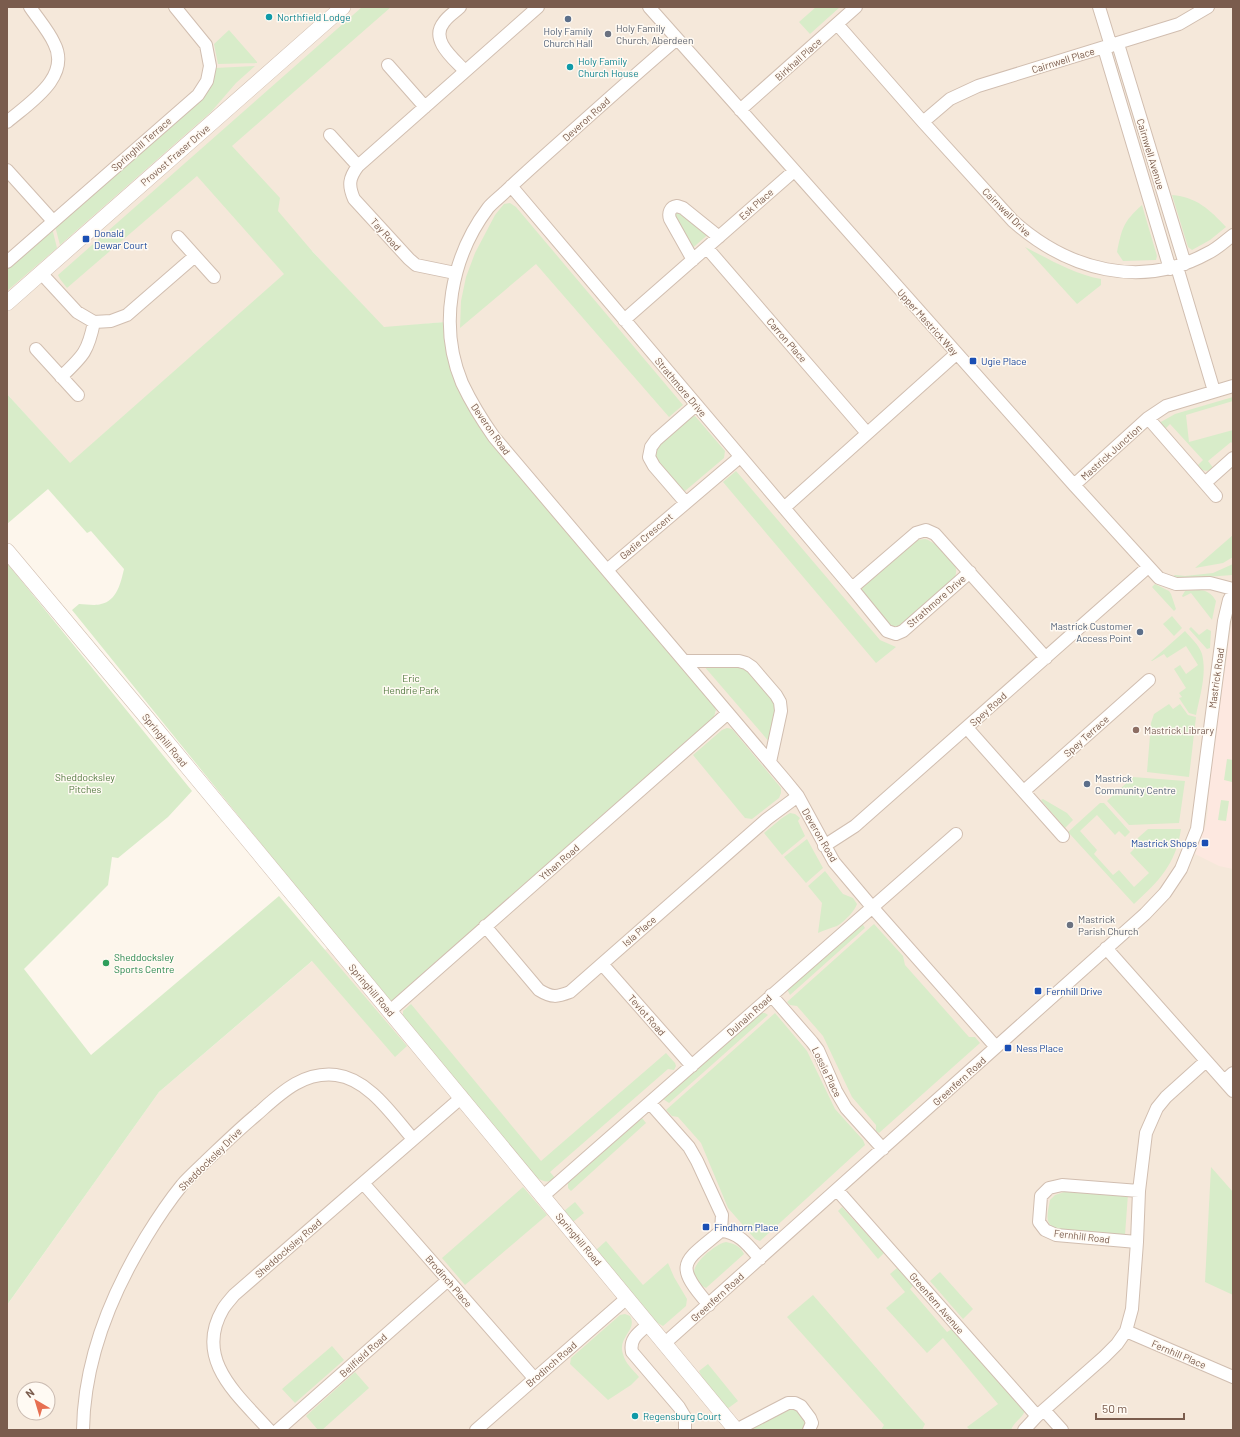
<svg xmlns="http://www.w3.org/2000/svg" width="1240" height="1437" viewBox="0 0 1240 1437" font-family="Barlow,sans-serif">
<rect width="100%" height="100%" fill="#fdf6ec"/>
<path fill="#f5e8da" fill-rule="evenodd" d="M 7,7 L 1233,7 L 1233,1430 L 7,1430 L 7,1305 L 159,1092 L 338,939 L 392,1003 L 714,717 L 716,710 L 491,440 L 445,322 L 384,328 L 312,251 L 70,464 L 7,394 ZM 24,1389 L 48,1389 L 48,1413 L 24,1413 Z"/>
<path fill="#fde8e0" d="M 1233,615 L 1233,869 L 1219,866 L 1195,854 L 1206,824 L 1208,810 L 1209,778 Z"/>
<path fill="#d8ecc9" d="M 362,7 L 391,7 L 232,146 L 280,198 L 278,211 L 312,251 L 384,327 L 445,322 L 457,384 L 714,703 L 716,710 L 714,717 L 391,1003 L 338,939 L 72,610 L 79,604 C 86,604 95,606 101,604 C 117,601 121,582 124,569 L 91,531 L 87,533 L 48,489 L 7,524 L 7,394 L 70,463 L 284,274 L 197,176 L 67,288 L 60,279 L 58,275 Z
M 816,7 L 840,7 L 810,34 L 799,22 Z
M 229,30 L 257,62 L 257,63 L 218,64 L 214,44 Z
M 255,66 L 236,83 L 211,112 L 60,245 L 55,226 L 201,98 L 215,68 Z
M 1172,195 C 1197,197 1210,210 1226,227 L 1210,240 L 1192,250 L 1188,247 Z
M 510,203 L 516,207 L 683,405 L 669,417 L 536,264 L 460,328 L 461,301 L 466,277 L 475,253 L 495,215 L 504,204 Z
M 1142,205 L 1157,256 L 1156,260 L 1123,261 L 1117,252 C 1122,228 1123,222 1142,205 Z
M 671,208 L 712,231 L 688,252 Z
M 52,228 L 57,248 L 7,291 L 7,268 Z
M 1025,247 C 1049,259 1073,274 1101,279 L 1101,285 L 1077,304 Z
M 1233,397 L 1233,401 L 1186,415 L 1189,442 L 1233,430 L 1233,444 L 1231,442 L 1208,461 L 1214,469 C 1207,472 1202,471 1196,467 L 1203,460 L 1170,424 L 1164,430 L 1159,423 L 1175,414 Z
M 695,416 L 725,451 L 724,458 L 685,491 L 681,490 C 675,483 660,468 657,461 C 650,443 678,426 690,417 Z
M 736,471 L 880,640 L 896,647 L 876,663 L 723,482 Z
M 1233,535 L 1233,557 L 1223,563 L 1195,568 Z
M 925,539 C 934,541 950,557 955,566 C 957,570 956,573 955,578 L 901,625 L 895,627 L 888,625 L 861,590 L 865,584 L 917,540 Z
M 7,563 L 192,791 L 168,817 L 118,858 L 112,857 L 108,885 L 24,969 L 91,1055 L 279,896 L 407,1046 L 395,1057 L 312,961 L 159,1092 L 7,1305 Z
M 1233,564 L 1232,575 L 1182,579 L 1172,577 L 1175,575 L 1185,576 L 1213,573 Z
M 1155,584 L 1169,591 L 1171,594 L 1176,609 L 1174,611 L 1152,587 Z
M 1199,590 C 1207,590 1212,594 1216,601 L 1212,620 L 1191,593 L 1183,597 L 1182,596 L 1185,591 Z
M 1172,616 L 1182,628 L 1174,636 L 1163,624 Z
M 1191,627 L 1199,635 L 1207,629 L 1211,631 L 1210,648 L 1207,649 L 1189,629 Z
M 1185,631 C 1191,638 1199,645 1202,654 C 1207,674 1200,695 1196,715 L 1189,713 L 1179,698 L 1182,697 L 1179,693 L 1186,688 L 1174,669 L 1180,665 L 1186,674 L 1198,665 L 1186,646 L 1167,658 L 1164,654 L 1152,661 L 1151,661 Z
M 703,665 L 740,665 L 749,669 L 776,705 L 771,744 Z
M 1169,704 L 1173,709 L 1180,704 L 1188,715 L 1196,717 L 1189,777 L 1147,772 L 1151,723 L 1154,714 Z
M 727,728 L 732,729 L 781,788 L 781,793 L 779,798 L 752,819 L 745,818 L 693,755 L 722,730 Z
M 1227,759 L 1233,760 L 1232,782 L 1224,780 Z
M 1133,777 L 1185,781 L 1179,823 L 1129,825 L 1107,801 Z
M 1043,799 L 1067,813 L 1073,820 L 1065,828 L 1041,800 Z
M 1221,800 L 1229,801 L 1226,821 L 1218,820 Z
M 1100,803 L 1104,803 L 1130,832 L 1125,837 L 1119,831 L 1115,835 L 1097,815 L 1080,831 L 1097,850 L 1094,854 L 1113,875 L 1119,870 L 1134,887 L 1149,873 L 1130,853 L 1135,848 L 1131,844 L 1148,829 L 1181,829 C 1176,864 1159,881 1134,904 L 1068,832 Z
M 790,813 L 795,814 L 800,818 L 798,821 L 805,836 L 782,855 L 764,833 L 782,818 Z
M 807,839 L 823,868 L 806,883 L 784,857 Z
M 825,871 L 843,894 L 853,898 L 857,904 C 855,911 843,923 837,926 C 831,928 824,930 818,933 L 822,903 L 808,886 Z
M 862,923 L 865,928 L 790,995 L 787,989 Z
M 874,924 L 903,956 L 905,965 L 969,1037 L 975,1037 L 980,1043 L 879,1133 L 876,1131 L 876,1125 L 852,1097 L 823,1036 L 797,1006 L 790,1005 L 787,1002 Z
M 411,1004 L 541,1161 L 666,1053 L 675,1063 L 676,1066 L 674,1070 L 668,1069 L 550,1172 L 556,1179 C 548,1183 543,1182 536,1177 L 403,1016 L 403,1011 Z
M 760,1013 L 765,1013 L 768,1015 L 669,1103 L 663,1099 Z
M 775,1013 L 807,1051 L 835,1109 L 863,1140 L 865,1145 L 760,1241 L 755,1239 L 728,1208 L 701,1143 L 678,1117 L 672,1116 L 666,1110 Z
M 642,1118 L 646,1123 L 571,1191 L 568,1188 L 568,1183 Z
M 1211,1167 L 1233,1192 L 1233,1295 L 1205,1282 Z
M 523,1187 L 547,1215 L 465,1285 L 442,1258 Z
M 1064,1192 L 1128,1194 L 1125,1235 L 1057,1230 C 1043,1223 1048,1213 1050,1200 L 1055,1195 Z
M 575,1202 L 584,1213 L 573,1222 L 564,1211 Z
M 842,1207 L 884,1253 L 878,1259 L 838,1211 Z
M 606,1241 L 643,1285 L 668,1263 L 674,1277 L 687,1299 L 686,1306 L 663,1326 L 656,1322 L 596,1250 Z
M 726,1242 C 735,1244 740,1246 744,1254 L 706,1288 C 686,1277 694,1265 707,1253 C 714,1248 718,1244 726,1242 Z
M 897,1268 L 913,1286 L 910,1289 L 947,1332 L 952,1329 L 1025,1409 C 1024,1418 1014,1421 1011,1430 L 970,1430 L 967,1427 L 998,1404 L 943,1338 L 927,1353 L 886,1308 L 905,1292 L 890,1274 Z
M 940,1272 L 973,1309 L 963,1319 L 930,1281 Z
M 813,1295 L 925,1424 L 922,1430 L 881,1430 L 884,1425 L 787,1317 Z
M 625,1314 L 630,1316 C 638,1330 617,1337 623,1354 C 625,1363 633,1370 639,1377 L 631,1385 L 608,1400 L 570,1364 L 571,1358 L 620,1315 Z
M 332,1346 L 344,1360 L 295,1403 L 282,1389 Z
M 708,1364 L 738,1401 L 727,1409 L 705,1383 L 699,1371 Z
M 355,1372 L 369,1388 L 322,1430 L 318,1430 L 306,1416 Z
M 791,1408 C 800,1410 808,1421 804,1430 L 751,1430 L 753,1427 Z"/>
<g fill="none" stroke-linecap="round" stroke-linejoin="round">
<defs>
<path id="minor" d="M 460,7 C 455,12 448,16 444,22 C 429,40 454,59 465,71
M 649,7 L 1074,485 L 1159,578 L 1176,584 L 1210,583 L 1233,589
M 1099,7 L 1111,46
M 837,24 L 923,122 L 1013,221 C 1068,270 1141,290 1208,253 C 1217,249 1225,241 1233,235
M 677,39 C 637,73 598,108 559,143 C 541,159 523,175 505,192 C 500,197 493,202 488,208 C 451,257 438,326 462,383 C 471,402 482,420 494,437 L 784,779 L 798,796 L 834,862 L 872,907 L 996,1047
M 1118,44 L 1185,264
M 1104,48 L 1170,269
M 388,65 L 425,107
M 740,110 L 856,7
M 7,122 C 29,103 72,77 54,43 C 48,30 38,19 30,7
M 923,122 L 950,99 L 978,86 L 1179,24 L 1208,7
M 330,135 L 358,166
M 7,170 L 53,221
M 511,186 L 852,588
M 178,237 L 214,277
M 707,248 L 867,433
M 693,260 L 670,219 C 668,213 670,207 677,206 L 683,208 L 719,237
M 7,262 L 198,95 L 207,81 L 210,66 L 206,45 L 175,7
M 1177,267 L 1214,391
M 41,273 L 77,312 L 94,322 L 111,321 L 127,315 L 195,256
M 455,273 L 416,265 L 409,259 L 354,199 C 348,185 349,178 358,166 L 538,7
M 624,320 L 794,171
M 36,349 L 78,395
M 61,377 C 83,356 88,352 94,322
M 1148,418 L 1216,496
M 1205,483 L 1233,458
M 1074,485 L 1148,418 L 1166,406 L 1233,386
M 686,503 L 654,466 L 649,457 L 651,447 L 656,440 L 696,405
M 784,508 L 956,354
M 607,570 L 740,457
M 970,572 L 903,631 L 896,634 L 887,631 L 852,588 L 916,533 L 926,530 L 935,534 L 1046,658
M 684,661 L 739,661 L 746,663 L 752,667 L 776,695 L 780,702 L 781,711 L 770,762
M 967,728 L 1063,836
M 1024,791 L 1149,680
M 824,846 L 855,826 L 1148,567
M 485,926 L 539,990 C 552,998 557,997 570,992 L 767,819 L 798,796
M 1106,948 L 1233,1091
M 602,964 L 692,1066
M 771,995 L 812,1042 L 818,1050 L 836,1091 L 846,1108 L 883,1149
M 390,1011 L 728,713
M 1224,1081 L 1233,1073
M 650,1103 L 689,1147 L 697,1161 L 722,1215 L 721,1231
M 363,1183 L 534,1378
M 837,1190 L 1037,1416
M 543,1196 L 956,834
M 1137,1242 L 1056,1235 L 1045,1230 L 1039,1222 L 1041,1196 L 1049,1188 L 1062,1185 L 1139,1191
M 709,1305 C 672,1263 684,1262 721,1231 C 739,1232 749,1246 760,1259
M 649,1324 C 640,1332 629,1338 632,1352 L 679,1407 L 685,1417 L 685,1430
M 1126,1331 L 1233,1377
M 665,1343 L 1145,914 L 1165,893 L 1181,869 L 1197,829 L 1224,621 L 1229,600 L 1233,593
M 1044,1410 L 1062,1430
M 83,1430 C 84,1360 110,1296 146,1237 C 157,1219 169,1201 182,1185 C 189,1177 197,1170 204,1163 C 221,1147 237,1131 255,1116 C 278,1096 301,1071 336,1075 C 369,1079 393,1116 413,1139
M 269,1430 C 239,1396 193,1360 223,1309 C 226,1304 230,1300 234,1295 L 462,1097
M 278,1430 L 448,1280
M 476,1430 L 627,1298
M 736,1430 L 788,1403 L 795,1403 L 801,1406 L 810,1418 L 812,1423 L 809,1430
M 1024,1430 L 1037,1416 L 1104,1357 L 1117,1344 L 1126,1331 L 1132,1309 L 1137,1242 L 1139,1191 L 1146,1133 L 1157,1108 L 1166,1097 L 1206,1061"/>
<path id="tertiary" d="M 7,303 L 343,7
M 7,551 L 142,712 L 736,1430"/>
</defs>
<use href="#minor" stroke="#d1beb0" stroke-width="14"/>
<use href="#tertiary" stroke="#d1beb0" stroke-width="16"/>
<use href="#minor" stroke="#fff" stroke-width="12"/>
<use href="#tertiary" stroke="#fff" stroke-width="15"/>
</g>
<g fill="#0f9aa8" stroke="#fffaf3" stroke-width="1.5">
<circle cx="269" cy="17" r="4"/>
<circle cx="570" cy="67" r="4"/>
<circle cx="635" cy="1416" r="4"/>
</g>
<g fill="#5c6f8a" stroke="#fffaf3" stroke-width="1.5">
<circle cx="568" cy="19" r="4"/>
<circle cx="1140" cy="632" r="4"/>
<circle cx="1087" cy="784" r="4"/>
</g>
<g fill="#6b7280" stroke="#fffaf3" stroke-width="1.5">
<circle cx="608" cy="34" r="4"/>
<circle cx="1070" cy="925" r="4"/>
</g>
<g fill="#1a4fb4" stroke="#fffaf3" stroke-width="1.5">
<rect x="82" y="235" width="8" height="8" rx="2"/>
<rect x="969" y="357" width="8" height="8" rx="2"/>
<rect x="1201" y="839" width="8" height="8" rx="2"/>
<rect x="1034" y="987" width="8" height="8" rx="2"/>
<rect x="1004" y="1044" width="8" height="8" rx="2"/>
<rect x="702" y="1223" width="8" height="8" rx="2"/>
</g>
<circle fill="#8d6e63" stroke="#fffaf3" stroke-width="1.5" cx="1136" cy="730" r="4"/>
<circle fill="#2e9e5b" stroke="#fffaf3" stroke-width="1.5" cx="106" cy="963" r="4"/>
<g text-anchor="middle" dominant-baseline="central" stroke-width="3" stroke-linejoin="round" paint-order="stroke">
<g font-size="10" fill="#0d838f" stroke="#fffaf3" text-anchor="start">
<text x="277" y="17">Northfield Lodge</text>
<text x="578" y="61">Holy Family<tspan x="578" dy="12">Church House</tspan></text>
<text x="643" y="1416">Regensburg Court</text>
</g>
<g font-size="10" fill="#5b616d" stroke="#fffaf3" text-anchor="start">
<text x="616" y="28">Holy Family<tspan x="616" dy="12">Church, Aberdeen</tspan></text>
<text x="1078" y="919">Mastrick<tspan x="1078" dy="12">Parish Church</tspan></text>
</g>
<g font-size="10" fill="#4e5e75" stroke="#fffaf3">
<text x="568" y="31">Holy Family<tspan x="568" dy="12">Church Hall</tspan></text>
<text x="1132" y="626" text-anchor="end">Mastrick Customer<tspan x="1132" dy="12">Access Point</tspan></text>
<text x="1095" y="778" text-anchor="start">Mastrick<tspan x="1095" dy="12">Community Centre</tspan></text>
</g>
<g font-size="10" fill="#7a5c4d" stroke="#fffaf3">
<text transform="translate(798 59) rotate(-42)">Birkhall Place</text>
<text transform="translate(1063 60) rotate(-17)">Cairnwell Place</text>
<text transform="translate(586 119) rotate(-42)">Deveron Road</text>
<text transform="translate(141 144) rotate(-41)">Springhill Terrace</text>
<text transform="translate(1151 154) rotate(73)">Cairnwell Avenue</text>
<text transform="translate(175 155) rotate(-41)">Provost Fraser Drive</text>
<text transform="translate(756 204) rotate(-41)">Esk Place</text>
<text transform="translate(1007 212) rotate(45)">Cairnwell Drive</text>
<text transform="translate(386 234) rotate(48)">Tay Road</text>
<text transform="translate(928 322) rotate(48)">Upper Mastrick Way</text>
<text transform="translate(787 340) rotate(49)">Carron Place</text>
<text transform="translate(681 387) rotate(50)">Strathmore Drive</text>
<text transform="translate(491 429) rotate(55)">Deveron Road</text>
<text transform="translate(1111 452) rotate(-42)">Mastrick Junction</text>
<text transform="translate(646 536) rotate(-40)">Gadie Crescent</text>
<text transform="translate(936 601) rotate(-41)">Strathmore Drive</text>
<text transform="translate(1216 678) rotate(-82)">Mastrick Road</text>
<text transform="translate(988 709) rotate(-42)">Spey Road</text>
<text transform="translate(1086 736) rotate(-42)">Spey Terrace</text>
<text transform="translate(165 740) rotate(51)">Springhill Road</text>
<text transform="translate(820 835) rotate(60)">Deveron Road</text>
<text transform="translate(559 862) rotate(-41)">Ythan Road</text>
<text transform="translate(639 931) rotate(-41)">Isla Place</text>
<text transform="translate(372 990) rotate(50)">Springhill Road</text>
<text transform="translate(647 1015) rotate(49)">Teviot Road</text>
<text transform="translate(749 1015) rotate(-42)">Dulnain Road</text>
<text transform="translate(827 1072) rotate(64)">Lossie Place</text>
<text transform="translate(959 1081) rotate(-42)">Greenfern Road</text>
<text transform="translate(210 1159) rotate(-45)">Sheddocksley Drive</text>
<text transform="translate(1082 1236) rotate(7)">Fernhill Road</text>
<text transform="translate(579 1239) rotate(50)">Springhill Road</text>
<text transform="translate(288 1248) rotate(-41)">Sheddocksley Road</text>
<text transform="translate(449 1281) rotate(49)">Brodinch Place</text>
<text transform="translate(717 1297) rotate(-42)">Greenfern Road</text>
<text transform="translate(937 1303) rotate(49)">Greenfern Avenue</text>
<text transform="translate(1179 1354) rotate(23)">Fernhill Place</text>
<text transform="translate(363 1355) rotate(-42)">Bellfield Road</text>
<text transform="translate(551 1364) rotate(-41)">Brodinch Road</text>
</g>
<g font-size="10" fill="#164399" stroke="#fffaf3" text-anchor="start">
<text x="94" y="233">Donald<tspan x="94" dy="12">Dewar Court</tspan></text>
<text x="981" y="361">Ugie Place</text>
<text x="1197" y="843" text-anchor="end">Mastrick Shops</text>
<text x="1046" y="991">Fernhill Drive</text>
<text x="1016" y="1048">Ness Place</text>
<text x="714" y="1227">Findhorn Place</text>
</g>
<g font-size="10" fill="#537a41" stroke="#fffaf3">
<text x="411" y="678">Eric<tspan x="411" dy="12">Hendrie Park</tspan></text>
<text x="85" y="777">Sheddocksley<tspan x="85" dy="12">Pitches</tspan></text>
</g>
<g font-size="10" fill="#785e54" stroke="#fffaf3" text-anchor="start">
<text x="1144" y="730">Mastrick Library</text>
</g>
<g font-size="10" fill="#27864d" stroke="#fffaf3" text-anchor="start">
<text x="114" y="957">Sheddocksley<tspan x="114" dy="12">Sports Centre</tspan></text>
</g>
</g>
<rect width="1240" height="1437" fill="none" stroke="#7a5c4d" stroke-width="16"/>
<g transform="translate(36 1401) rotate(322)"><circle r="19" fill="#fffaf3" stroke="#cabbb1"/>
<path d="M0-3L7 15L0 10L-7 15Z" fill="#e76f51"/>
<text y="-6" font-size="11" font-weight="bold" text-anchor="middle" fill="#7a5c4d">N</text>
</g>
<path d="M1096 1413v6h88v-6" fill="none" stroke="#7a5c4d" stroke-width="2"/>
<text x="1102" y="1413" font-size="12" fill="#7a5c4d" stroke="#fffaf3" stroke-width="3" paint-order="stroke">50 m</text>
</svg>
